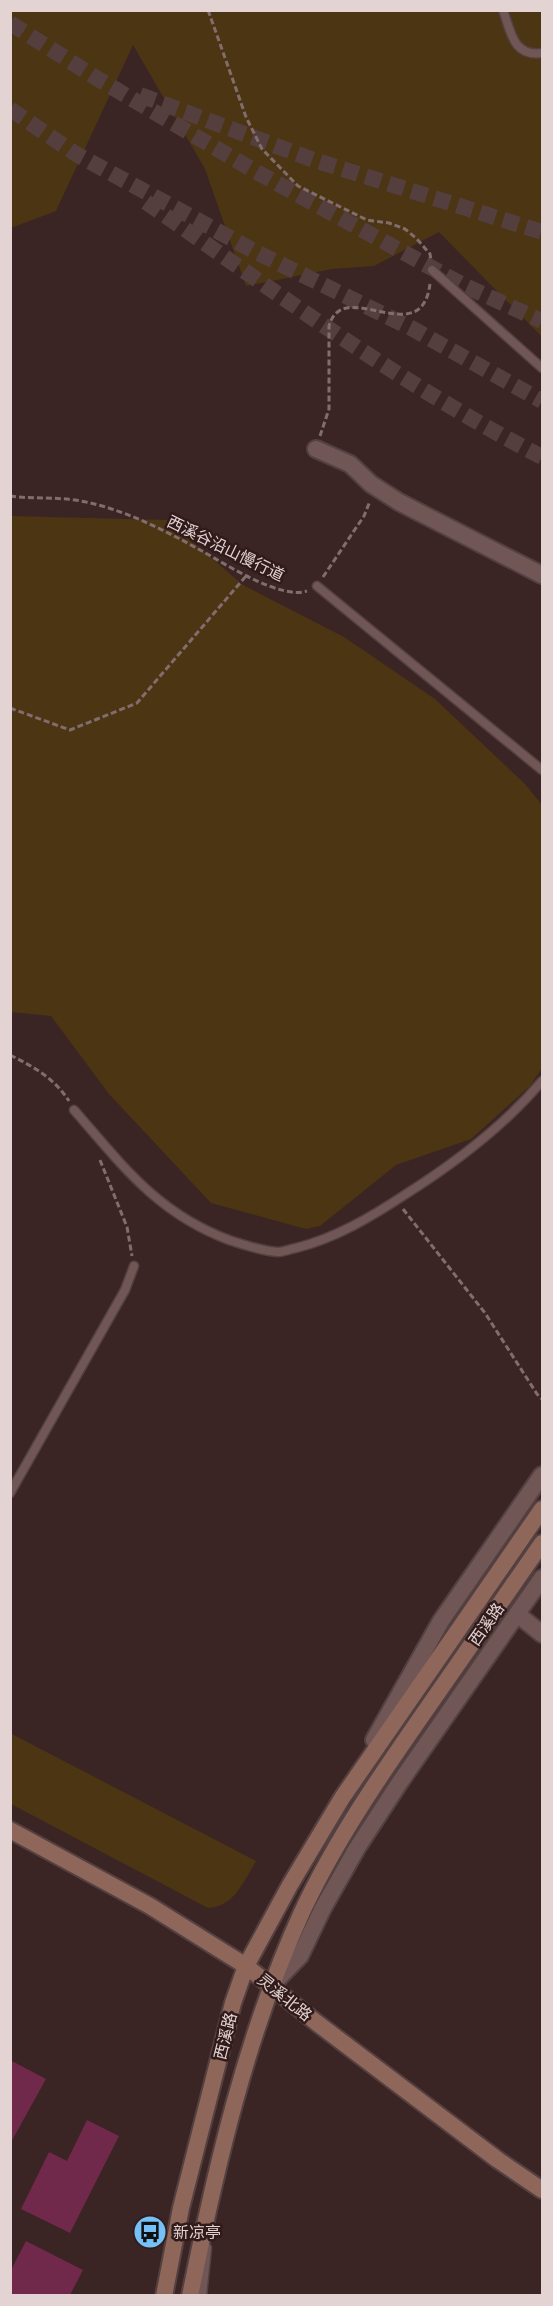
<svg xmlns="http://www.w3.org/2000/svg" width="553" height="2306" viewBox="0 0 553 2306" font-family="'Titillium Web','Noto Sans SC',sans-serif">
<rect width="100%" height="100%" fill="#3b2424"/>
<path fill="#4c3512" d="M 11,11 L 542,11 L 542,337 L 439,232 L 374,266 L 332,269 L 246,286 L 205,169 L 133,45 L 56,211 L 11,228 Z
M 11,516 L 167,520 L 243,585 L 344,637 L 435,699 L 525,784 L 542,805 L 542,1068 L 530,1086 L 471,1139 L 396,1165 L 320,1226 L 306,1229 L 211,1203 L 109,1094 L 51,1016 L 11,1012 Z
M 10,1733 L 256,1861 C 244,1881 234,1907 208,1908 L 11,1804 Z"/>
<path fill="#70284b" d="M 10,2060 L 46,2079 L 10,2144 Z
M 87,2120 L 119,2136 L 70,2233 L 21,2209 L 49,2152 L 67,2161 Z
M 26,2241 L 83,2270 L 70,2295 L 10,2295 L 10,2272 Z"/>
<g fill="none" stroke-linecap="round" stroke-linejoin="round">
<path stroke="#543e3e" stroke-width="16" stroke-dasharray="16 8" stroke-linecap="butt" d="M 10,23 L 98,79 L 253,170 L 463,285 L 542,321
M 140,95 L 314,160 L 542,232
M 10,109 L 76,154 L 254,251 L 413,329 L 542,401
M 146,202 C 275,292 402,385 542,457"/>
<defs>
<path id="service" d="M 503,10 C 511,32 513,57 542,53
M 432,270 L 542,368
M 317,586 L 542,770
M 74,1110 C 123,1166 157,1213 229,1240 C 244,1245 262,1251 278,1252 C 284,1252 290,1249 296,1248 C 336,1238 371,1217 406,1194 C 455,1163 505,1125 542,1081
M 10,1493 L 125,1290 L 134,1266
M 202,2296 L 207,2248"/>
<path id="minor" d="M 316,449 L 350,464 L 371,484 L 399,502 L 542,575
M 517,1614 L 542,1634"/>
<path id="tertiary" d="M 374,1740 L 441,1621 L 542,1475
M 272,1985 L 300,1956 L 323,1908 L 357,1848 L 400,1782 L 542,1578"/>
<path id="secondary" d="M 10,1830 L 150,1906 L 246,1966 L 317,2023 L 498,2160 L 542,2190
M 164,2296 L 181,2208 L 233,2003 L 246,1966 L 290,1885 L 342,1798 L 542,1509
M 190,2296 C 216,2167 247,2032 302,1912 C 336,1839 382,1773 428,1707 C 466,1653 504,1598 542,1543"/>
</defs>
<use href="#service" stroke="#534040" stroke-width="11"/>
<use href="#minor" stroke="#534040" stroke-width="20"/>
<use href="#tertiary" stroke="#534040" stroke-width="20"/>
<use href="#secondary" stroke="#534040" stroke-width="20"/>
<path stroke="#816d6d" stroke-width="3" stroke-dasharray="6 3" stroke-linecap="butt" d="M 208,10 L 246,117 L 262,149 L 298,186 L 367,220 L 389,223 L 405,229 L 417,239 L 430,254 L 431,260
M 320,436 L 329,409 L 329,326 C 343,275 421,353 430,284
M 10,496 C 32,499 53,497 75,500 C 120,507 162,529 202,551 C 225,564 281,600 307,591
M 323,577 L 364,516 L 370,501
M 10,708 L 70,730 L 137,703 L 246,576
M 10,1055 C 34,1067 54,1078 69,1101
M 100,1160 L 127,1227 L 132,1256
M 403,1209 L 485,1313 L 537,1394 L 542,1399"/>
<use href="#service" stroke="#715656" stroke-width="8"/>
<use href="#minor" stroke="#715656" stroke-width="16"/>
<use href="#tertiary" stroke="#715656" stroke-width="16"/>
<use href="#secondary" stroke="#8f665a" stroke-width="16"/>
</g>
<defs>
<symbol id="bus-disc" viewBox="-11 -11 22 22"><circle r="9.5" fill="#75c0f6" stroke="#311a1a"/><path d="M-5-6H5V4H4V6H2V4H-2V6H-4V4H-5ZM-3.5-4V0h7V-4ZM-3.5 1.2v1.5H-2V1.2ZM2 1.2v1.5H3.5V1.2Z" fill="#111"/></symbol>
</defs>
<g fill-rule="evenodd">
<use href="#bus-disc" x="131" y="2213" width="38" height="38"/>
</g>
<g text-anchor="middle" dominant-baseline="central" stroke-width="5" stroke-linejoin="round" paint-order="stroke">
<g font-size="16" fill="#e3d3d3" stroke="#311a1a">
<text transform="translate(226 548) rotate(26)">西溪谷沿山慢行道</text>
<text transform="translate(486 1624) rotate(-55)">西溪路</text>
<text transform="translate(285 1997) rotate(39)">灵溪北路</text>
<text transform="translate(225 2036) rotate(-76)">西溪路</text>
</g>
<g font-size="16" fill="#e3d3d3" stroke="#311a1a" text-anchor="start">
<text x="173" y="2232">新凉亭</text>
</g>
</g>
<rect width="553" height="2306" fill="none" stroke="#e3d3d3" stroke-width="24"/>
</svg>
